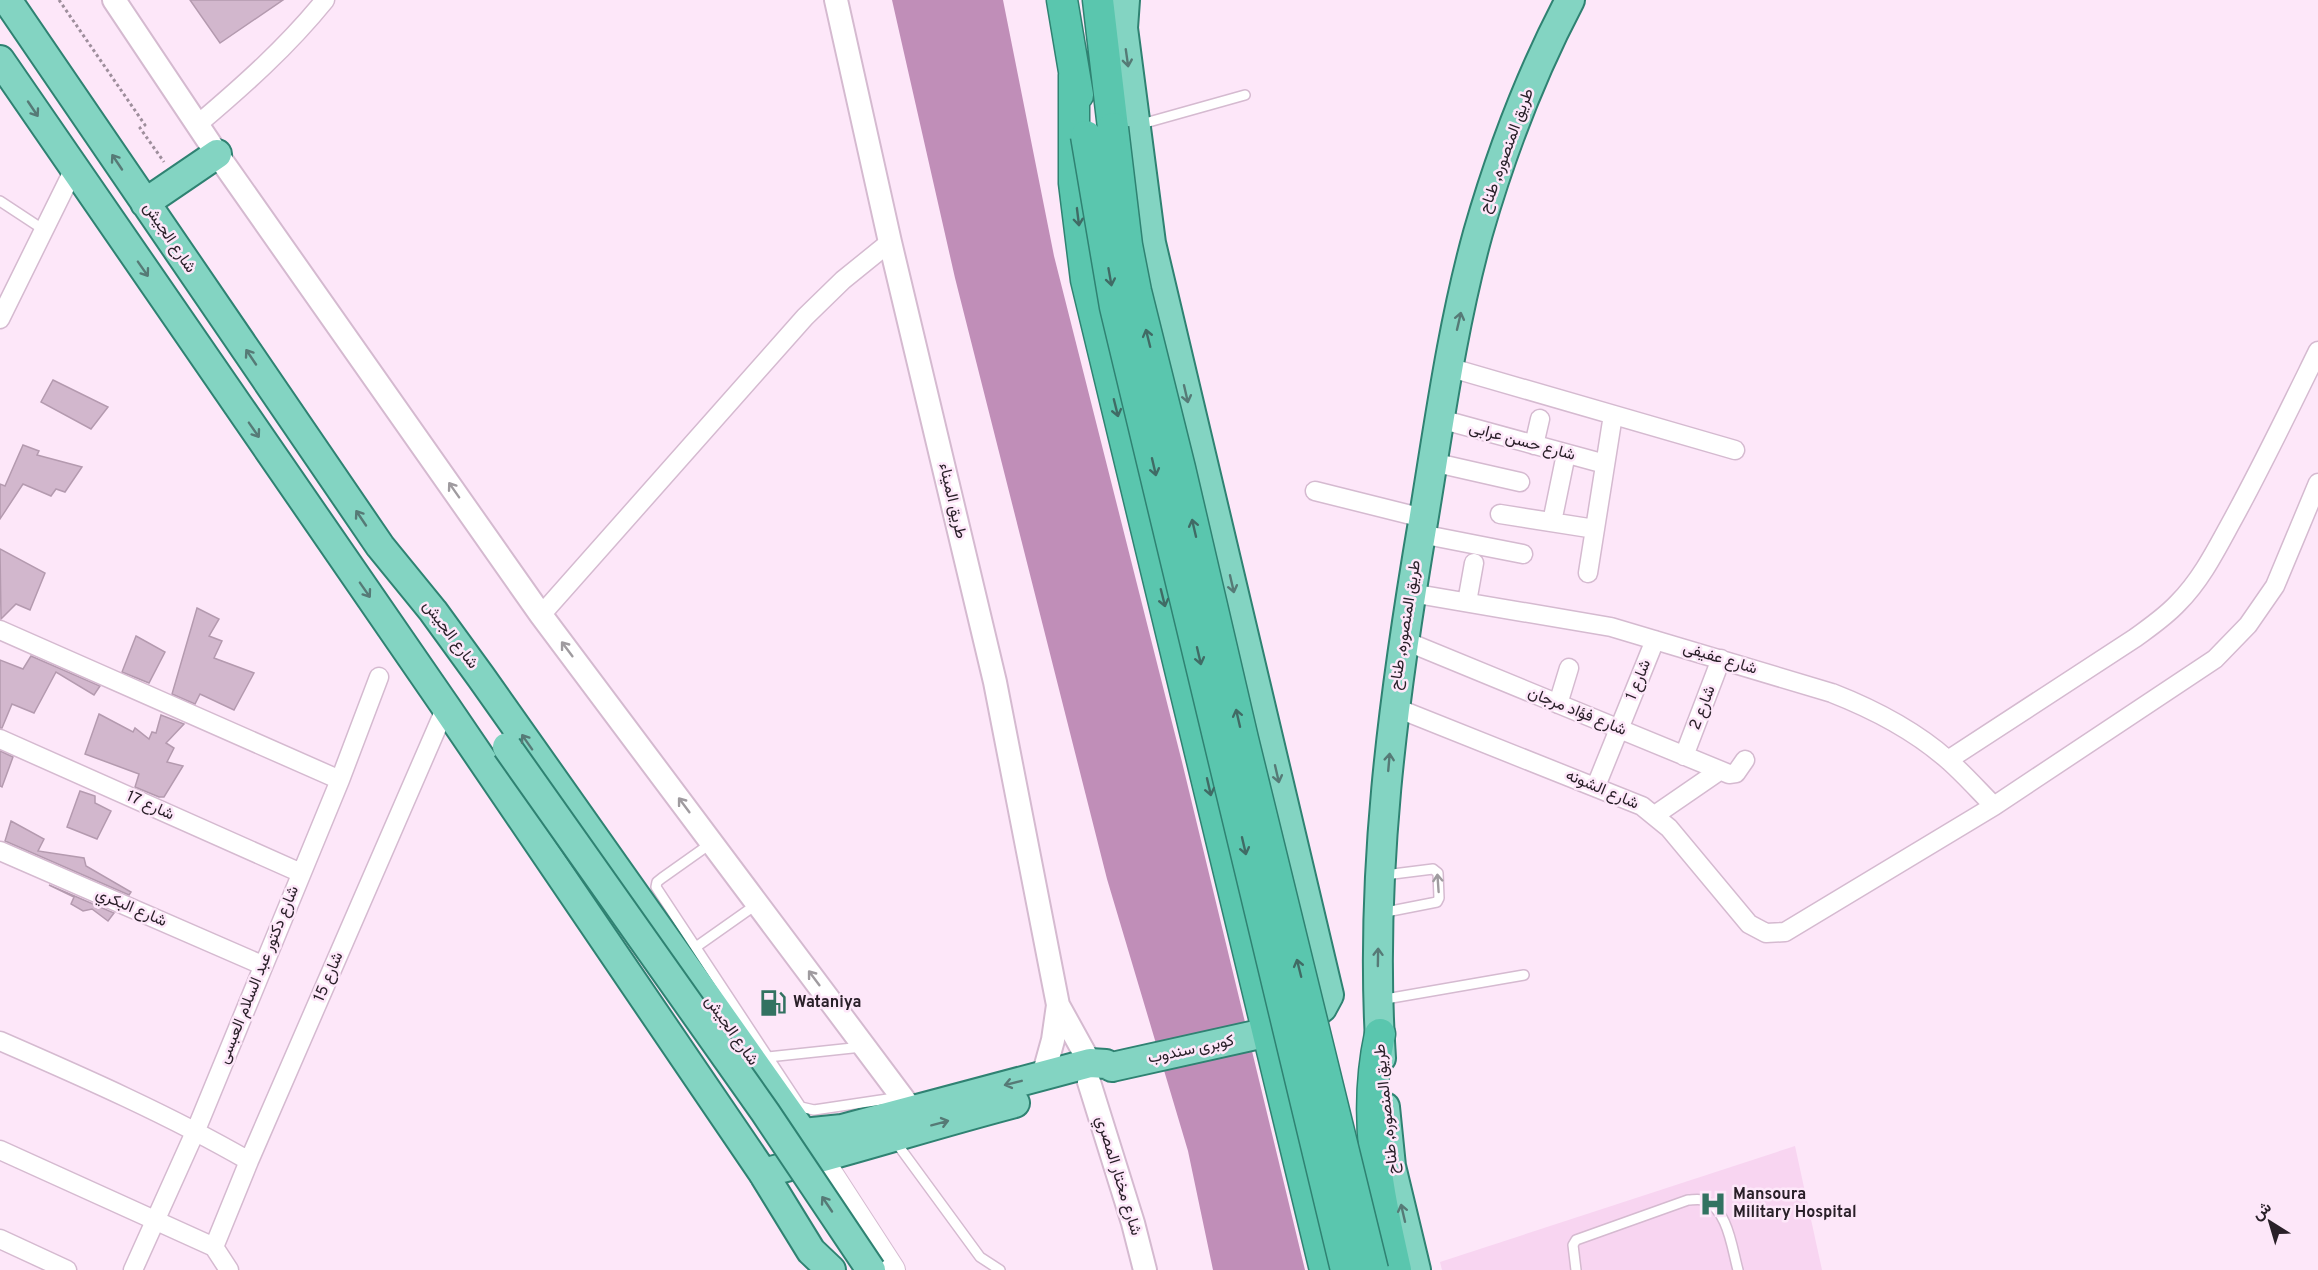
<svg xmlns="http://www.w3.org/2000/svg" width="2318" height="1270" viewBox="0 0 2318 1270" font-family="Overpass,Vazirmatn,sans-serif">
<rect width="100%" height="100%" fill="#fde7f9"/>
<path fill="#f8d5f1" d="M 1795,1146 L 1822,1270 L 1442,1270 L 1440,1262 Z"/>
<path fill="#c08eb8" d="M 892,0 L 1003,0 L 1054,256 L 1182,762 L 1305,1270 L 1213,1270 L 1188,1151 L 1107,879 L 955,278 Z"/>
<path fill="#d2b7cd" stroke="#b49aaf" stroke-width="1.5" d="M 190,0 L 283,0 L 220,43 Z
M 53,380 L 108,407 L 91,429 L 41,402 Z
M 23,445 L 39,451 L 37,455 L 82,467 L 65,492 L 56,489 L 51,496 L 23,484 L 0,519 L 0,484 L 5,486 Z
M 0,549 L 45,573 L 30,610 L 16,604 L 1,619 Z
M 197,608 L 219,619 L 209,636 L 222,641 L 214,658 L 254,673 L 234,710 L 200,694 L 195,704 L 172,694 Z
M 136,636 L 165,652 L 149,683 L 122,672 Z
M 31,656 L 100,686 L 94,695 L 56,672 L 34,713 L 12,704 L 2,728 L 0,728 L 0,660 L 23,669 Z
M 99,714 L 133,732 L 135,728 L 149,739 L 152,732 L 156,733 L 161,715 L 184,724 L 166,743 L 174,748 L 167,762 L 183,766 L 164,797 L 159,797 L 135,787 L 139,774 L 85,754 Z
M 0,751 L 13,757 L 2,787 L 0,786 Z
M 80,791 L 95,796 L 95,803 L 111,811 L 97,839 L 67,827 Z
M 11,821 L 44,839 L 38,851 L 84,858 L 86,866 L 131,892 L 129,895 L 5,841 Z
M 49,885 L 114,913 L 108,921 L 92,909 L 83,911 L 71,904 L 74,897 Z"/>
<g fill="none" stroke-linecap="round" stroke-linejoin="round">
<defs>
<path id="service" d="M 1138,125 L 1245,95
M 0,201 L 44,230
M 710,844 L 662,878 L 657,882 L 656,887 L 801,1107 L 814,1110 L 901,1097
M 1381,913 L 1437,902 L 1439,898 L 1438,873 L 1433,869 L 1385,875
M 696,947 L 757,904
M 1380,1000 L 1524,975
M 768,1057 L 862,1047
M 895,1141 L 980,1257 L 1000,1270
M 1576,1270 L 1573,1245 L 1576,1240 L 1688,1200 C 1692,1200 1698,1199 1702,1200 C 1728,1207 1732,1249 1738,1270"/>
<path id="minor" d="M 197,125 C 243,86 287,47 325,0
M 0,319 L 74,169
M 1448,367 L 1735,450
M 1440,419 L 1605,464
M 1534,445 L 1540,419
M 1432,462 L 1520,482
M 1315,491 L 1423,518
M 1500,514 L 1595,529
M 1552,522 L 1566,454
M 1421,534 L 1523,554
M 1588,573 L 1613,415
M 1411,593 L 1611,627 L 1832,693 C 1873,709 1914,730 1948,760 C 1964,774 1979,791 1994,806
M 1467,602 L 1474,563
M 541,615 L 805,317 L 843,280 L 890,242
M 0,630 L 340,780
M 1403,640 L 1729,774 L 1736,773 L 1745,760
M 1558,704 L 1569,668
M 1394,707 L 1642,806 L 1669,828 L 1749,924 L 1766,933 L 1785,932 L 1994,806 L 2215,659 L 2248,625 L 2275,586 L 2318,483
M 0,739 L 301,873
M 1684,756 L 1721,659
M 1948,760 L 2135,638 C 2150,627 2165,617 2178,603 C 2202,579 2217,548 2233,519 C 2263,464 2290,408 2318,351
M 1596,786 L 1655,640
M 1655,815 L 1719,771
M 0,851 L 262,965
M 0,1041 C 85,1078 169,1115 249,1161
M 0,1150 L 214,1247 L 229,1270
M 0,1239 L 67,1270
M 214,1247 L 249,1161 L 446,707
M 133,1270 L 196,1130 L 340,780 L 379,677"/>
<path id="tertiary" d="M 114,0 L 217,154 L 541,615 L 911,1109
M 836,0 L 890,242 L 995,682 L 1058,1005 L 1090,1063
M 1043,1076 L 1053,1040 L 1058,1005
M 1089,1082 L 1133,1223 L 1145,1270"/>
<path id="secondary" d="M 809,1142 L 892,1270"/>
<path id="primary" d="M 7,0 L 380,546 L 433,611 L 481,677 L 803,1133 L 842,1129 L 1090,1063 L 1106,1064 L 1112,1067
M 0,60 L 446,707 L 763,1173 L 811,1251 L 831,1270
M 145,203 L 217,154
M 1381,1058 C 1369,878 1393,699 1423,522 C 1439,425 1452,327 1478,233 C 1501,153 1531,74 1570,0
M 1112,1067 L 1269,1032 L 1306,1017 L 1322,1008 L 1329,995 L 1151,243 L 1123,28 L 1125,0
M 1385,1107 L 1391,1166 L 1416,1270
M 763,1173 C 847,1152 931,1125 1015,1103"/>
<path id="trunk" d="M 1062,0 L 1078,95
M 1098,0 L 1113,128
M 1074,75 L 1074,183 L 1086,280 L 1325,1270
M 1380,1034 C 1362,1117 1378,1190 1396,1270"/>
</defs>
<use href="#service" stroke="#d5bad0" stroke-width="12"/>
<use href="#minor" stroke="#d5bad0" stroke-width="21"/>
<use href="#tertiary" stroke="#d5bad0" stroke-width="26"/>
<use href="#secondary" stroke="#d5bad0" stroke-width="28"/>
<use href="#primary" stroke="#2f8272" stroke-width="32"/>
<use href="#trunk" stroke="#2f8272" stroke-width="33"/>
<path stroke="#9e8e9c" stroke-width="3" stroke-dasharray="3 3" stroke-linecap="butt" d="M 59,0 L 145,125 L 140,128 L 164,162"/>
<use href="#service" stroke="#fff" stroke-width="9"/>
<use href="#minor" stroke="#fff" stroke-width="18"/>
<use href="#tertiary" stroke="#fff" stroke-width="22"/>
<use href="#secondary" stroke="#fff" stroke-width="26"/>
<use href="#primary" stroke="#83d4c2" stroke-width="28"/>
<use href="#trunk" stroke="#5ac6ae" stroke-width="30"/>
<defs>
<path id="primary-bridge" d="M 507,747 L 765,1112 L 871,1270"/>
<path id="trunk-bridge" d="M 1113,128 L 1127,245 L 1136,291 L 1180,468 L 1243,739 L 1373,1270
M 1086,136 L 1115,307 L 1346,1270"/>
</defs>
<use href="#primary-bridge" stroke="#2f8272" stroke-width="32" stroke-linecap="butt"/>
<use href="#trunk-bridge" stroke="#2f8272" stroke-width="33" stroke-linecap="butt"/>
<use href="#primary-bridge" stroke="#83d4c2" stroke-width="28"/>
<use href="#trunk-bridge" stroke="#5ac6ae" stroke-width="30"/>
</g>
<defs><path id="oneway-shaft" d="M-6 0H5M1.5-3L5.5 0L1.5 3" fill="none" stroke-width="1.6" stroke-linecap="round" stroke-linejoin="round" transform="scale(1.5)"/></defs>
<g stroke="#567a76">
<use href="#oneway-shaft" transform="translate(1127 58) rotate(82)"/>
<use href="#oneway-shaft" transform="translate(33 109) rotate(56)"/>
<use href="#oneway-shaft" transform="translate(117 162) rotate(-124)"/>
<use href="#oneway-shaft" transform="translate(143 269) rotate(55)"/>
<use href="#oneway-shaft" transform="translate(1459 321) rotate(-77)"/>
<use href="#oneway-shaft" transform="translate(251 357) rotate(-124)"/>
<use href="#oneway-shaft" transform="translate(1186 394) rotate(77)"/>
<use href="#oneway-shaft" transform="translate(254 430) rotate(55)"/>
<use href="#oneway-shaft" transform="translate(361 518) rotate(-124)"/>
<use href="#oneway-shaft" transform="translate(1232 584) rotate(77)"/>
<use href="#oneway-shaft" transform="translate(365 590) rotate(55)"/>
<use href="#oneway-shaft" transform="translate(527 742) rotate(-125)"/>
<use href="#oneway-shaft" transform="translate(1389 762) rotate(-85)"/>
<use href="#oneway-shaft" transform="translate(1277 774) rotate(77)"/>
<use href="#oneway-shaft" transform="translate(1378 957) rotate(-89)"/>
<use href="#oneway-shaft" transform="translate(1013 1083) rotate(166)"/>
<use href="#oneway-shaft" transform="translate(940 1123) rotate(-15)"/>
<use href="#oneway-shaft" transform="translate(827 1204) rotate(-124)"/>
<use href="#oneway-shaft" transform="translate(1403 1213) rotate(-103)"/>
</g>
<g stroke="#406b65">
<use href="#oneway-shaft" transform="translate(1078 217) rotate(83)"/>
<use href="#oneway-shaft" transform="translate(1110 277) rotate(80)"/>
<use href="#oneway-shaft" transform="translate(1148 338) rotate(-104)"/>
<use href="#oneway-shaft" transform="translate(1116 408) rotate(76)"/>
<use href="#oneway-shaft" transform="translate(1154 467) rotate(77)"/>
<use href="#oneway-shaft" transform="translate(1194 528) rotate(-103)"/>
<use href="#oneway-shaft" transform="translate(1163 598) rotate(76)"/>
<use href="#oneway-shaft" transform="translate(1199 656) rotate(77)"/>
<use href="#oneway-shaft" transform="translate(1238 718) rotate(-103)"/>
<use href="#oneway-shaft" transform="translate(1209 787) rotate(77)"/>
<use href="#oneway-shaft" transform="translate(1244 846) rotate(77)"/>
<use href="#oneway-shaft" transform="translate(1299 968) rotate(-104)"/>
</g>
<g stroke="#9f9b9f">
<use href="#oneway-shaft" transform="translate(454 490) rotate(-125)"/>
<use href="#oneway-shaft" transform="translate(567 649) rotate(-127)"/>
<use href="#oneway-shaft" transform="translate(684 805) rotate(-127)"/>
<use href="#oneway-shaft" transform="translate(1438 883) rotate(-94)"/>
<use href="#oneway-shaft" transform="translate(814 978) rotate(-127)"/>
</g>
<defs>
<symbol id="fuel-bare" viewBox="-9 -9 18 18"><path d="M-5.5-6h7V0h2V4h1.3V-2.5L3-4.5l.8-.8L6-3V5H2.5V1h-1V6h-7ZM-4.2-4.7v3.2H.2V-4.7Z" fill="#327261" stroke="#fde7f9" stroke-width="2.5" paint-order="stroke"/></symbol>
<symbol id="hospital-bare" viewBox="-9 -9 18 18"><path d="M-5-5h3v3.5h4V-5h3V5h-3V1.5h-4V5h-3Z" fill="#327261" stroke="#fde7f9" stroke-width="2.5" paint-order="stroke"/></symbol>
</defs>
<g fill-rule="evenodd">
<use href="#fuel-bare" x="754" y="984" width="38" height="38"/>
<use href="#hospital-bare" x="1694" y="1185" width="38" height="38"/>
</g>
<g text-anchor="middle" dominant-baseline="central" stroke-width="5" stroke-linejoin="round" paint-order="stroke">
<g font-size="16" fill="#2a2029" stroke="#fde7f9">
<text transform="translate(1507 151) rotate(-70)">طريق المنصوره, طناح</text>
<text transform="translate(169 238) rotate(56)">شارع الجيش</text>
<text transform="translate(1522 442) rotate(15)">شارع حسن عرابى</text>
<text transform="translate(952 501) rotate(77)">طريق الميناء</text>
<text transform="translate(1406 625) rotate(-81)">طريق المنصوره, طناح</text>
<text transform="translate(450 635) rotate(53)">شارع الجيش</text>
<text transform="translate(1720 659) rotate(17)">شارع عفيفى</text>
<text transform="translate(1639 680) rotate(-68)">شارع 1</text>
<text transform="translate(1703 708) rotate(-69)">شارع 2</text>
<text transform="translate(1577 712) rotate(22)">شارع فؤاد مرجان</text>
<text transform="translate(1602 790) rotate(23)">شارع الشونه</text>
<text transform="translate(150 806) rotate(24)">شارع 17</text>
<text transform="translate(131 908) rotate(23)">شارع البكري</text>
<text transform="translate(259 975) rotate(-68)">شارع دكتور عبد السلام العبسى</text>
<text transform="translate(329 977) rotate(-67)">شارع 15</text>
<text transform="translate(731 1031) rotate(55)">شارع الجيش</text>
<text transform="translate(1191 1050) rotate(-12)">كوبرى سندوب</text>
<text transform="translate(1387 1109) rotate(-96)">طريق المنصوره, طناح</text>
<text transform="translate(1118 1176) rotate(73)">شارع مختار المصري</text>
</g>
<g font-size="16" font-weight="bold" fill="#2a2029" stroke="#fde7f9" text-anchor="start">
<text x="793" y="1003">Wataniya</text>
<text x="1733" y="1195">Mansoura<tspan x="1733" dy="18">Military Hospital</tspan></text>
</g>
</g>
<g transform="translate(2270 1222) rotate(323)" stroke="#fde7f9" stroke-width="4.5" paint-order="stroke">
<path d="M0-4.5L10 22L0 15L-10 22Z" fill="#2a2029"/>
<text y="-9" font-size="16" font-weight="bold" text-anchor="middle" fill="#2a2029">ش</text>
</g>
</svg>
